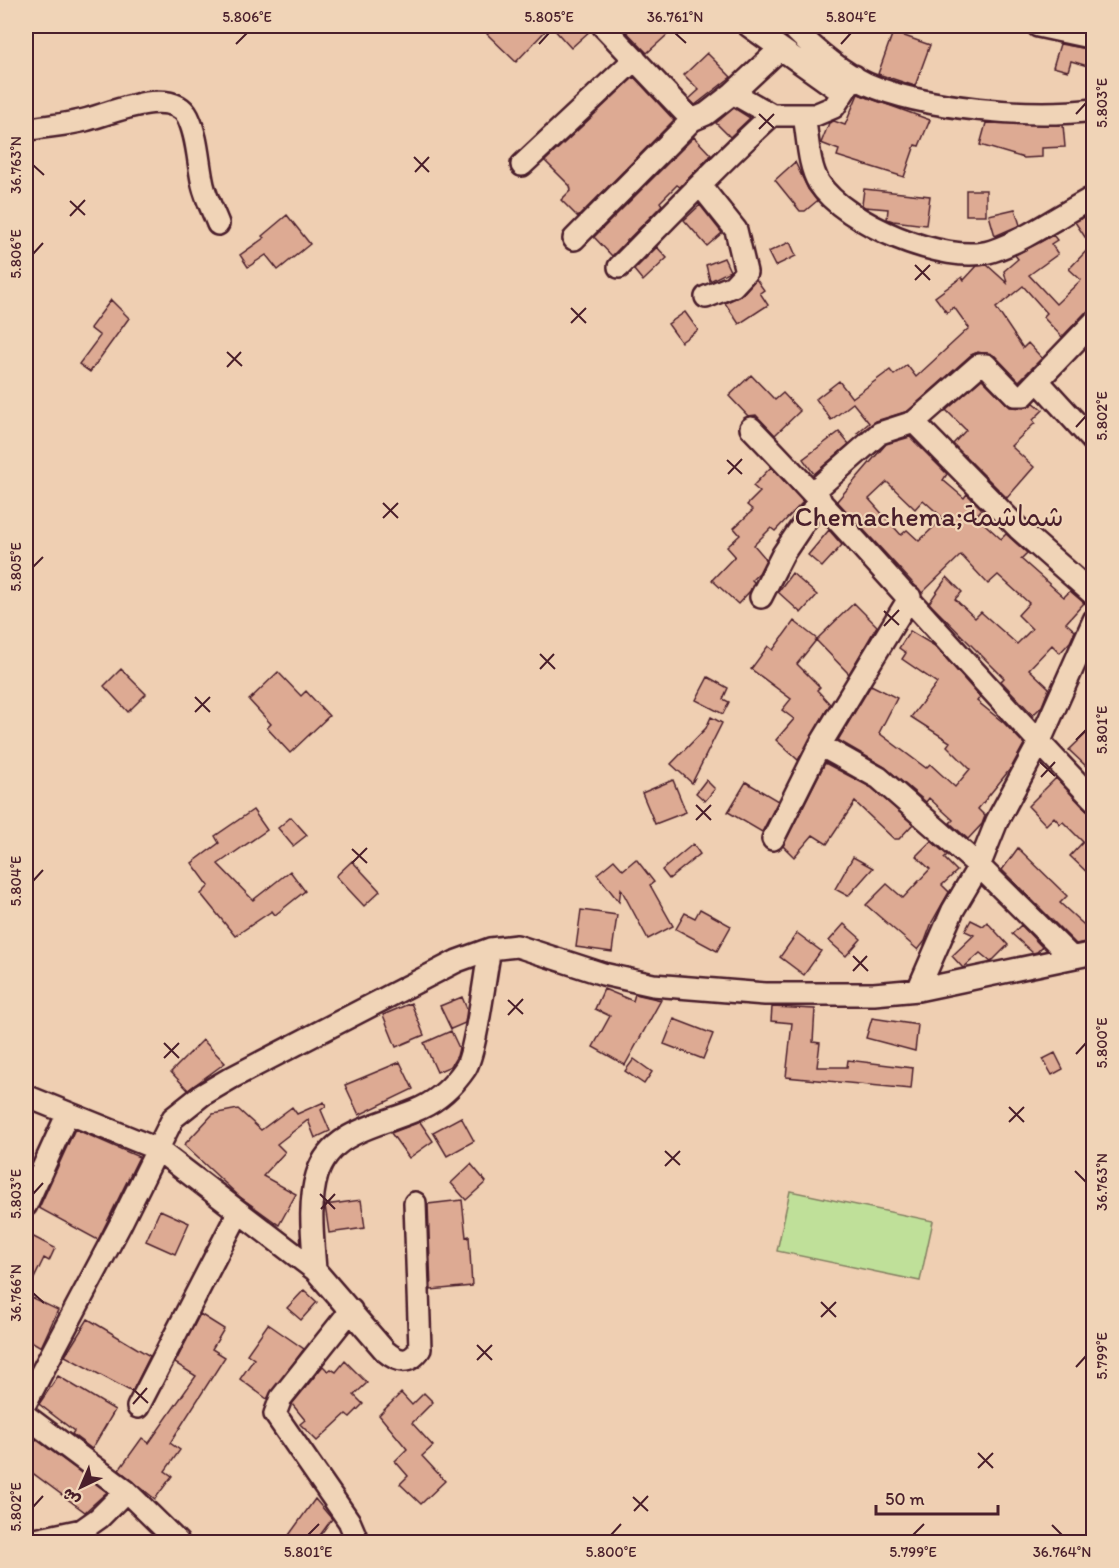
<svg xmlns="http://www.w3.org/2000/svg" width="1119" height="1568" viewBox="0 0 1119 1568" font-family="Itim,'Playpen Sans Arabic',sans-serif">
<rect width="100%" height="100%" fill="#efcfb2"/>
<filter id="ink" filterUnits="userSpaceOnUse"><feTurbulence type="fractalNoise" baseFrequency=".0167" numOctaves="2"/><feDisplacementMap in="SourceGraphic" scale="12" xChannelSelector="R" yChannelSelector="G"/><feConvolveMatrix kernelMatrix="1 2 1 2 8 2 1 2 1" color-interpolation-filters="sRGB"/></filter>
<g filter="url(#ink)">
<path fill="#bfe099" stroke="#848062" stroke-width="1.5" d="M 790,1191 L 933,1221 L 920,1281 L 777,1251 Z"/>
<path fill="#ddaa93" stroke="#4a1f2b" stroke-width="1.5" fill-rule="evenodd" d="M 495,26 L 550,26 L 516,62 L 487,34 Z
M 551,26 L 591,26 L 591,30 L 571,48 Z
M 621,26 L 677,26 L 647,53 Z
M 893,32 L 930,45 L 915,86 L 878,74 Z
M 1060,44 L 1094,50 L 1094,68 L 1071,61 L 1068,71 L 1053,67 Z
M 707,53 L 731,77 L 695,105 L 689,99 L 699,90 L 684,75 Z
M 634,77 L 674,120 L 578,217 L 561,200 L 571,190 L 570,186 L 545,161 Z
M 858,94 L 930,120 L 919,146 L 915,145 L 904,177 L 837,156 L 839,150 L 821,143 L 829,123 L 834,121 L 845,125 Z
M 734,108 L 750,118 L 730,137 L 716,123 Z
M 986,123 L 1063,125 L 1065,147 L 1042,148 L 1042,157 L 1024,158 L 980,145 Z
M 694,137 L 711,155 L 680,187 L 677,185 L 660,202 L 662,205 L 612,256 L 594,237 Z
M 795,162 L 808,189 L 817,201 L 805,211 L 800,211 L 775,180 Z
M 864,189 L 930,196 L 926,225 L 893,221 L 887,219 L 888,209 L 865,207 L 862,205 Z
M 966,190 L 986,190 L 986,215 L 966,215 Z
M 700,205 L 722,233 L 707,246 L 684,220 Z
M 1015,209 L 1020,225 L 995,236 L 989,215 Z
M 1094,212 L 1094,310 L 1085,313 L 1062,337 L 1043,317 L 1047,313 L 1023,286 L 996,308 L 1023,348 L 1028,343 L 1042,358 L 1019,381 L 995,356 L 978,352 L 971,355 L 908,411 L 876,421 L 859,434 L 857,433 L 869,423 L 853,403 L 831,420 L 816,399 L 839,381 L 852,398 L 890,370 L 894,375 L 907,365 L 916,377 L 969,328 L 954,307 L 947,313 L 935,297 L 962,277 L 964,280 L 977,266 L 987,265 L 1007,283 L 1004,271 L 1018,259 L 1015,255 L 1053,235 L 1057,240 L 1051,244 L 1058,254 L 1029,275 L 1056,304 L 1081,280 L 1069,269 L 1091,246 L 1075,222 Z
M 287,215 L 310,244 L 278,270 L 266,255 L 248,267 L 240,255 L 264,238 L 262,236 Z
M 790,242 L 796,256 L 775,266 L 768,252 Z
M 657,247 L 667,258 L 643,281 L 634,270 Z
M 724,258 L 730,271 L 710,281 L 706,265 Z
M 756,279 L 764,290 L 760,293 L 768,305 L 739,324 L 725,303 L 742,295 Z
M 111,300 L 129,318 L 90,372 L 79,364 L 100,336 L 90,328 Z
M 685,312 L 698,330 L 681,342 L 668,324 Z
M 751,375 L 775,400 L 783,393 L 800,411 L 775,435 L 756,415 L 748,416 L 729,396 Z
M 982,379 L 1010,407 L 1024,408 L 1034,403 L 1043,410 L 1033,420 L 1035,423 L 1011,446 L 1034,467 L 1007,498 L 953,444 L 966,430 L 946,410 Z
M 839,432 L 849,444 L 814,474 L 803,459 Z
M 910,437 L 947,474 L 943,480 L 964,498 L 967,494 L 982,509 L 976,516 L 1001,539 L 1006,534 L 1027,553 L 1021,559 L 1064,597 L 1070,591 L 1084,603 L 1066,623 L 1075,631 L 1070,642 L 1060,653 L 1052,645 L 1029,669 L 1049,688 L 1042,706 L 1033,715 L 1001,681 L 1004,678 L 929,603 L 947,577 L 962,592 L 955,599 L 975,618 L 981,612 L 1017,644 L 1032,629 L 1018,615 L 1029,603 L 998,575 L 988,584 L 961,555 L 922,593 L 837,501 L 886,444 ZM 887,482 L 915,509 L 923,500 L 943,518 L 919,541 L 907,530 L 901,535 L 869,499 Z
M 771,467 L 803,502 L 775,531 L 771,528 L 754,545 L 766,559 L 759,573 L 752,580 L 754,582 L 750,591 L 738,604 L 712,580 L 735,556 L 727,547 L 740,535 L 734,528 L 753,510 L 747,505 L 760,492 L 753,486 Z
M 829,530 L 842,545 L 822,567 L 808,555 Z
M 792,573 L 817,595 L 801,613 L 778,592 Z
M 854,603 L 877,626 L 849,674 L 816,640 Z
M 794,621 L 817,639 L 797,664 L 820,687 L 817,690 L 830,704 L 798,760 L 776,740 L 794,719 L 782,710 L 791,699 L 751,669 L 768,646 L 773,650 Z
M 910,631 L 935,646 L 980,697 L 977,701 L 1004,723 L 1024,744 L 1011,768 L 978,809 L 985,816 L 982,824 L 968,839 L 950,823 L 953,820 L 929,798 L 926,802 L 885,767 L 838,740 L 871,685 L 897,698 L 879,733 L 926,768 L 930,764 L 955,787 L 970,769 L 947,746 L 950,742 L 911,717 L 937,683 L 902,659 L 906,653 L 899,648 Z
M 121,669 L 146,694 L 128,712 L 104,686 Z
M 278,672 L 301,696 L 306,691 L 329,716 L 290,753 L 267,728 L 271,724 L 249,700 Z
M 708,677 L 728,688 L 723,699 L 729,702 L 723,714 L 696,700 Z
M 711,717 L 722,723 L 692,783 L 671,764 L 706,728 Z
M 1094,726 L 1094,761 L 1087,767 L 1069,750 Z
M 825,763 L 872,788 L 913,824 L 899,839 L 894,839 L 855,802 L 827,844 L 813,835 L 794,857 L 783,846 Z
M 1056,778 L 1085,809 L 1094,814 L 1094,879 L 1070,856 L 1083,842 L 1063,822 L 1060,824 L 1054,817 L 1046,825 L 1028,806 Z
M 673,780 L 686,812 L 655,824 L 642,793 Z
M 706,780 L 715,789 L 705,801 L 696,793 Z
M 746,782 L 778,801 L 762,832 L 728,812 Z
M 253,810 L 267,830 L 218,864 L 253,900 L 290,871 L 305,891 L 275,915 L 272,911 L 235,936 L 201,894 L 209,886 L 192,863 L 219,843 L 215,836 Z
M 291,817 L 307,835 L 293,846 L 278,828 Z
M 931,841 L 947,855 L 944,858 L 957,871 L 942,885 L 949,892 L 932,922 L 925,941 L 918,950 L 866,905 L 887,884 L 903,898 L 930,869 L 916,856 Z
M 693,844 L 700,854 L 669,879 L 662,870 Z
M 1018,848 L 1067,896 L 1060,903 L 1093,933 L 1085,942 L 1076,944 L 1002,870 Z
M 853,857 L 873,868 L 848,896 L 835,889 Z
M 636,859 L 654,882 L 650,885 L 673,926 L 648,939 L 621,889 L 619,902 L 597,874 L 614,860 L 623,870 Z
M 352,861 L 380,891 L 364,906 L 336,876 Z
M 700,909 L 731,926 L 717,951 L 676,929 L 685,913 L 695,918 Z
M 581,910 L 617,915 L 612,952 L 576,947 Z
M 971,920 L 983,926 L 987,922 L 1008,945 L 991,962 L 980,953 L 963,968 L 952,956 L 974,935 L 965,931 Z
M 844,924 L 861,939 L 846,956 L 829,941 Z
M 1021,925 L 1042,947 L 1037,952 L 1033,953 L 1012,934 Z
M 797,933 L 821,951 L 804,975 L 780,957 Z
M 604,989 L 633,1001 L 635,994 L 661,1000 L 625,1065 L 593,1047 L 610,1016 L 595,1009 Z
M 462,997 L 467,1009 L 465,1023 L 451,1029 L 440,1006 Z
M 411,1003 L 424,1035 L 396,1047 L 383,1015 Z
M 772,1007 L 815,1009 L 813,1042 L 820,1043 L 817,1067 L 847,1067 L 848,1060 L 913,1068 L 911,1089 L 786,1077 L 792,1023 L 771,1021 Z
M 872,1018 L 918,1025 L 915,1051 L 866,1038 Z
M 674,1019 L 713,1034 L 703,1059 L 664,1044 Z
M 451,1031 L 459,1048 L 457,1056 L 451,1066 L 437,1072 L 424,1043 Z
M 203,1040 L 225,1063 L 188,1090 L 171,1072 Z
M 1055,1053 L 1063,1069 L 1052,1075 L 1043,1059 Z
M 634,1059 L 652,1072 L 644,1084 L 625,1071 Z
M 400,1062 L 413,1089 L 359,1115 L 345,1085 Z
M 324,1102 L 326,1106 L 321,1110 L 330,1131 L 315,1138 L 308,1120 L 277,1144 L 285,1152 L 263,1176 L 296,1194 L 279,1225 L 240,1197 L 184,1145 L 213,1114 L 238,1109 L 261,1130 L 292,1107 L 297,1114 Z
M 461,1117 L 474,1141 L 447,1156 L 433,1132 Z
M 420,1122 L 433,1141 L 409,1158 L 391,1133 Z
M 75,1129 L 139,1157 L 98,1240 L 39,1208 Z
M 471,1164 L 486,1182 L 466,1200 L 451,1183 Z
M 361,1200 L 365,1228 L 329,1233 L 325,1205 Z
M 462,1200 L 466,1237 L 469,1236 L 472,1286 L 431,1290 L 428,1204 Z
M 160,1210 L 189,1223 L 175,1254 L 146,1241 Z
M 26,1233 L 55,1248 L 49,1261 L 44,1258 L 26,1295 L 58,1310 L 41,1347 L 26,1338 Z
M 304,1290 L 317,1302 L 301,1320 L 287,1308 Z
M 200,1314 L 224,1329 L 212,1349 L 225,1357 L 170,1443 L 180,1450 L 165,1471 L 172,1476 L 155,1499 L 119,1470 L 142,1438 L 149,1443 L 196,1376 L 175,1363 Z
M 88,1319 L 150,1356 L 132,1392 L 65,1356 Z
M 268,1324 L 304,1349 L 267,1399 L 240,1379 L 254,1359 L 247,1354 Z
M 345,1361 L 367,1383 L 354,1395 L 363,1404 L 350,1417 L 346,1414 L 317,1441 L 300,1424 L 305,1420 L 292,1404 L 323,1366 L 328,1371 L 331,1369 L 336,1372 Z
M 58,1376 L 115,1410 L 92,1449 L 72,1434 L 74,1431 L 39,1404 Z
M 401,1393 L 412,1405 L 424,1393 L 433,1402 L 412,1423 L 433,1446 L 422,1456 L 445,1481 L 421,1504 L 400,1484 L 408,1476 L 395,1461 L 407,1449 L 379,1415 Z
M 26,1432 L 107,1492 L 85,1512 L 26,1468 Z
M 315,1499 L 332,1519 L 315,1542 L 284,1542 Z"/>
<g fill="none" stroke-linecap="round" stroke-linejoin="round">
<defs>
<path id="minor" d="M 603,26 L 692,120
M 749,26 L 843,93
M 791,26 C 812,47 840,72 867,84 C 925,109 1031,118 1094,110
M 1038,26 L 1094,38
M 733,93 L 780,49
M 804,116 C 808,136 808,165 819,183 C 844,223 946,266 992,251 C 1024,241 1063,213 1094,197
M 26,130 C 45,126 66,125 85,120 C 110,114 172,85 188,117 C 198,138 198,163 203,185 C 206,198 213,211 218,224
M 522,165 L 635,59
M 700,185 L 736,230 L 746,272 L 733,286 L 706,297
M 574,239 L 692,120 L 706,114 L 733,93 L 772,115 L 815,115 L 834,107 L 854,76
M 619,267 C 670,216 719,163 772,115
M 1039,382 L 1094,442
M 914,422 L 1018,528 L 1094,595
M 751,428 C 868,549 976,678 1094,800
M 813,492 L 880,433 L 914,422 L 979,365 L 986,365 L 1015,395 L 1024,395 L 1094,322
M 761,597 L 783,554 L 820,499
M 820,745 L 879,778 L 979,866 L 1071,957
M 773,839 L 820,745 L 910,597
M 918,990 L 953,910 L 979,866 L 997,821 L 1039,743 L 1094,620
M 26,1096 L 157,1149 L 315,1270 L 385,1351 C 398,1362 409,1365 420,1349 L 415,1203
M 26,1205 L 68,1113
M 315,1270 C 313,1240 308,1204 317,1175 C 331,1129 384,1125 421,1108 C 438,1100 454,1085 465,1069 C 476,1053 485,973 490,949
M 351,1310 L 281,1398 L 275,1414 L 349,1521 L 358,1542
M 26,1402 L 120,1225 L 173,1118 L 202,1095 L 231,1078 L 457,961 L 490,949 L 517,946 L 603,974 L 653,985 L 765,994 L 874,994 L 918,990 L 1094,953
M 138,1407 L 238,1213
M 26,1416 L 126,1491 L 178,1542
M 26,1542 L 82,1530 L 99,1518 L 126,1491"/>
</defs>
<use href="#minor" stroke="#4a1f2b" stroke-width="26"/>
<use href="#minor" stroke="#f0d4b7" stroke-width="21"/>
</g>
</g>
<path fill="none" stroke="#4a1f2b" stroke-width="2" d="M 675,33 L 686,43M 236,44 L 247,33M 539,44 L 549,33M 841,44 L 851,33M 759,114 L 774,128M 1076,114 L 1086,103M 759,129 L 774,114M 414,157 L 429,172M 33,165 L 44,175M 415,172 L 429,157M 70,201 L 85,215M 70,216 L 85,200M 33,254 L 43,243M 915,265 L 930,280M 915,280 L 930,265M 571,308 L 586,323M 571,323 L 586,308M 227,352 L 242,366M 227,367 L 241,352M 1076,427 L 1086,416M 727,460 L 742,474M 728,474 L 742,459M 383,503 L 398,518M 383,518 L 398,503M 33,567 L 43,557M 884,611 L 899,625M 884,626 L 899,610M 540,654 L 555,669M 540,669 L 554,654M 195,697 L 210,712M 195,712 L 210,697M 1076,740 L 1086,730M 1040,762 L 1055,776M 1041,777 L 1055,762M 696,805 L 711,820M 696,820 L 711,805M 352,849 L 367,863M 352,863 L 367,848M 33,881 L 43,870M 853,956 L 868,971M 853,971 L 867,956M 508,1000 L 523,1014M 508,1015 L 523,999M 164,1043 L 179,1058M 1076,1054 L 1086,1043M 164,1058 L 179,1043M 1009,1107 L 1024,1122M 1009,1122 L 1024,1107M 665,1151 L 680,1165M 665,1166 L 680,1151M 1075,1171 L 1086,1182M 33,1194 L 43,1183M 320,1194 L 335,1209M 321,1209 L 335,1194M 33,1293 L 44,1303M 821,1302 L 836,1317M 821,1317 L 836,1302M 477,1345 L 492,1360M 477,1360 L 492,1345M 1076,1367 L 1086,1356M 133,1389 L 148,1403M 133,1404 L 147,1388M 978,1453 L 993,1468M 978,1468 L 993,1453M 633,1497 L 648,1511M 33,1507 L 43,1496M 634,1511 L 648,1496M 1052,1525 L 1062,1535M 308,1535 L 319,1524M 611,1535 L 621,1524M 913,1535 L 924,1524"/>
<g text-anchor="middle" dominant-baseline="central" stroke-width="4.5" stroke-linejoin="round" paint-order="stroke">
<g font-size="28" fill="#4a1f2b" stroke="#f0d4b7">
<text x="929" y="516">Chemachema;شماشمة</text>
</g>
</g>
<rect width="1119" height="1568" fill="none" stroke="#f0d4b7" stroke-width="66"/>
<g transform="translate(81 1487) rotate(224)" stroke="#f0d4b7" stroke-width="4.5" paint-order="stroke">
<path d="M0-4.5L10 22L0 15L-10 22Z" fill="#4a1f2b"/>
<text y="-9" font-size="16" font-weight="bold" text-anchor="middle" fill="#4a1f2b">ش</text>
</g>
<path d="M876 1505v9h122v-9" fill="none" stroke="#4a1f2b" stroke-width="3"/>
<text x="885" y="1505" font-size="18" fill="#4a1f2b" stroke="#f0d4b7" stroke-width="4.5" paint-order="stroke">50 m</text>
<rect x="33" y="33" width="1053" height="1502" fill="none" stroke="#4a1f2b" stroke-width="2"/>
<g font-size="15" text-anchor="middle" fill="#4a1f2b">
<text x="247" y="22">5.806°E</text>
<text x="549" y="22">5.805°E</text>
<text x="675" y="22">36.761°N</text>
<text x="851" y="22">5.804°E</text>
<text transform="translate(1102 103) rotate(-90)" y="5">5.803°E</text>
<text transform="translate(16 165) rotate(-90)" y="5">36.763°N</text>
<text transform="translate(16 254) rotate(-90)" y="5">5.806°E</text>
<text transform="translate(1102 416) rotate(-90)" y="5">5.802°E</text>
<text transform="translate(16 567) rotate(-90)" y="5">5.805°E</text>
<text transform="translate(1102 730) rotate(-90)" y="5">5.801°E</text>
<text transform="translate(16 881) rotate(-90)" y="5">5.804°E</text>
<text transform="translate(1102 1043) rotate(-90)" y="5">5.800°E</text>
<text transform="translate(1102 1182) rotate(-90)" y="5">36.763°N</text>
<text transform="translate(16 1194) rotate(-90)" y="5">5.803°E</text>
<text transform="translate(16 1293) rotate(-90)" y="5">36.766°N</text>
<text transform="translate(1102 1356) rotate(-90)" y="5">5.799°E</text>
<text transform="translate(16 1507) rotate(-90)" y="5">5.802°E</text>
<text x="308" y="1557">5.801°E</text>
<text x="611" y="1557">5.800°E</text>
<text x="913" y="1557">5.799°E</text>
<text x="1062" y="1557">36.764°N</text>
</g>
</svg>
